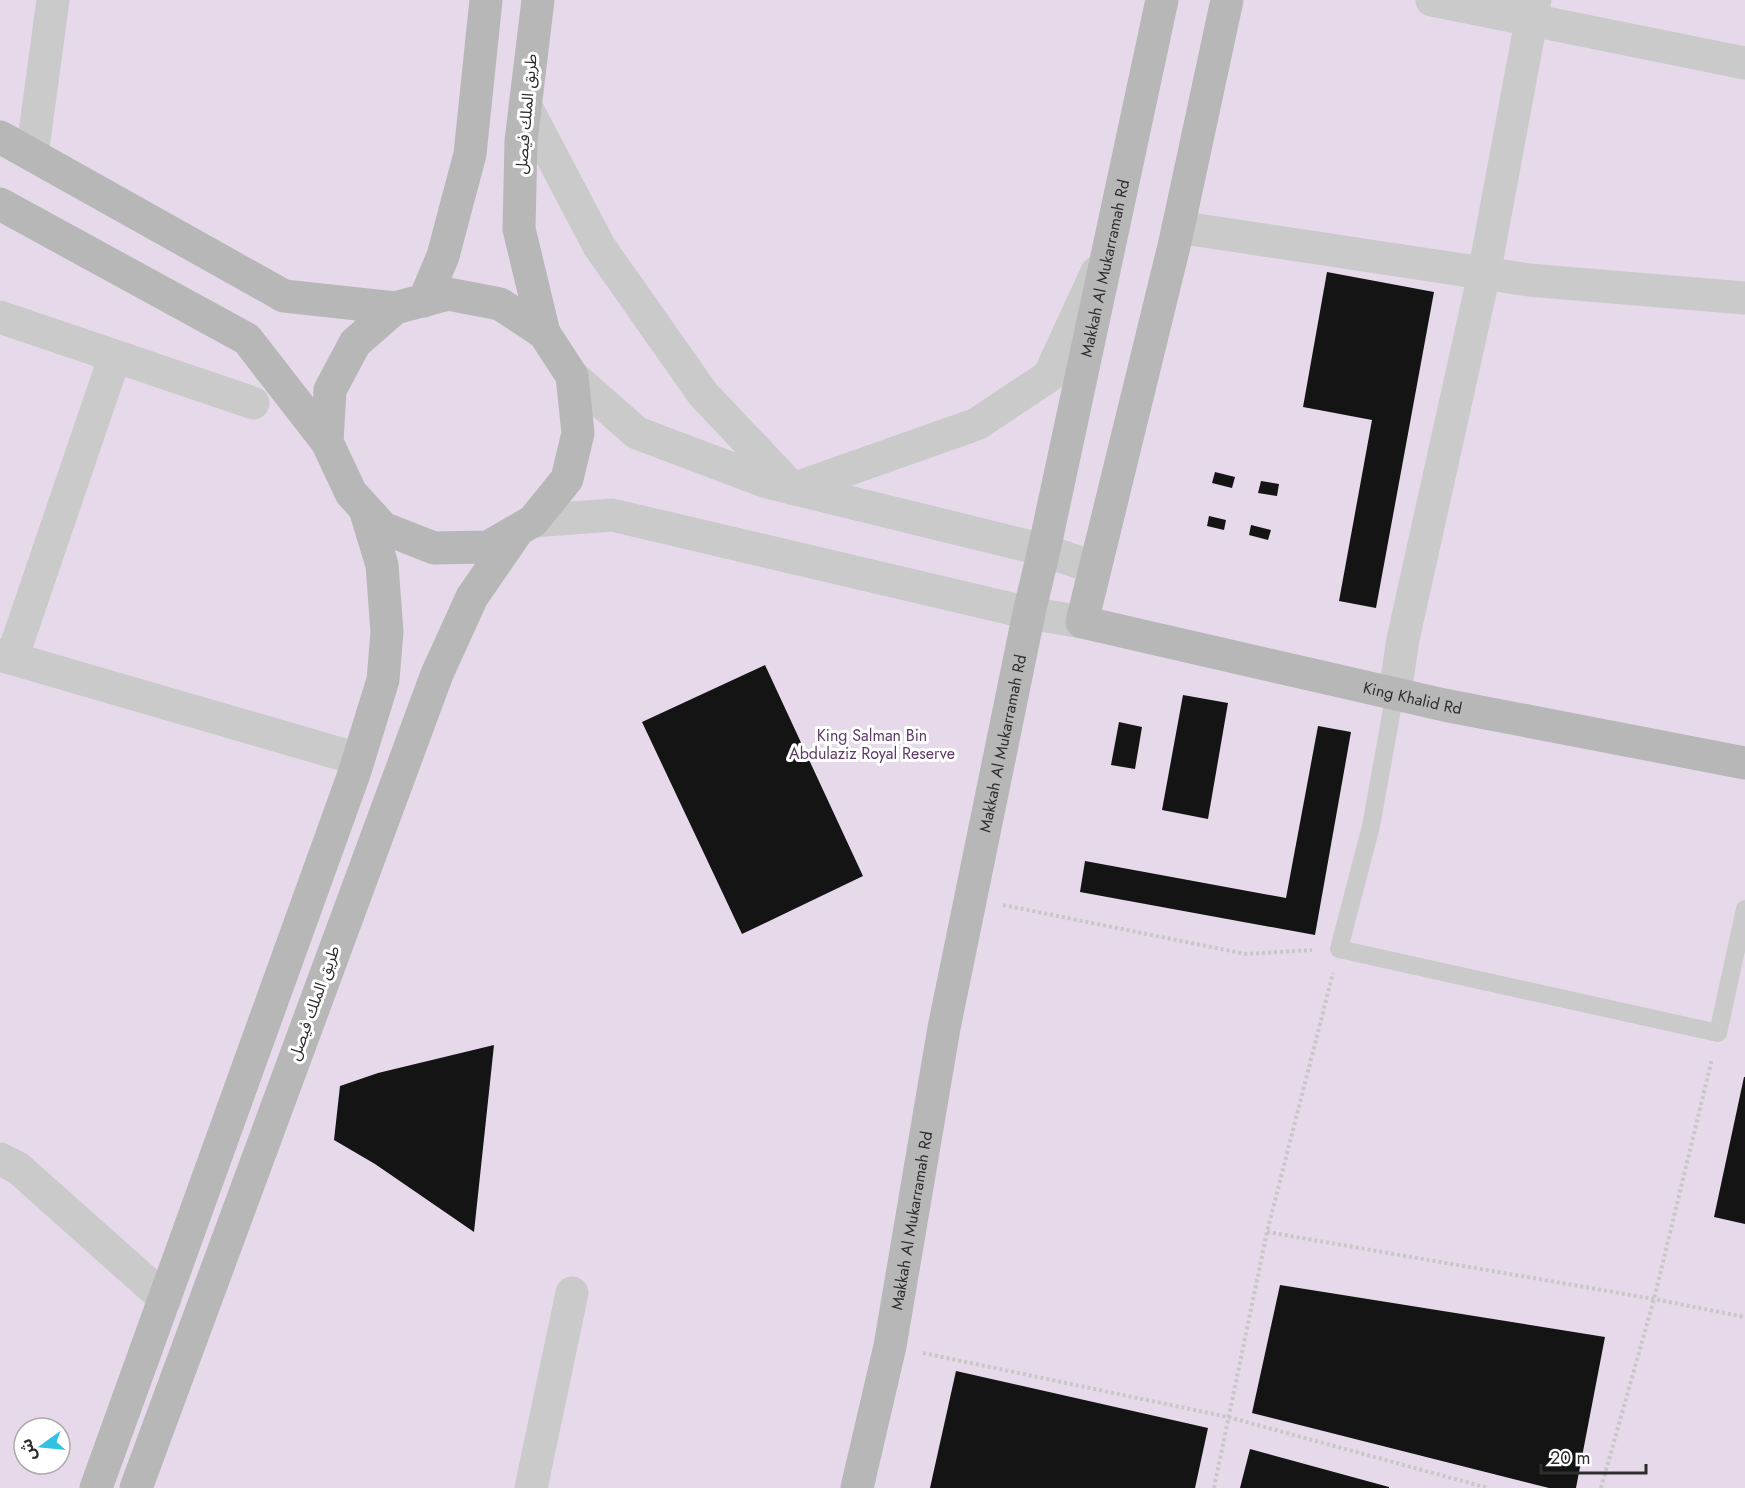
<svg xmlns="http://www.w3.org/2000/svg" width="1745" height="1488" viewBox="0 0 1745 1488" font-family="Jost,'Noto Sans Arabic',sans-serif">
<rect width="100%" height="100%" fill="#fff"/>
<path fill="#e6daea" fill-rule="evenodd" d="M 0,0 L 1745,0 L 1745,1488 L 0,1488 ZM 24,1428 L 60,1428 L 60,1464 L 24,1464 Z"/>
<path fill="#141414" d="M 1327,272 L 1434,292 L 1376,608 L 1339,601 L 1372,420 L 1303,407 Z
M 1215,472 L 1235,477 L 1232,488 L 1212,483 Z
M 1261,481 L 1279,484 L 1277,496 L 1258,493 Z
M 1209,516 L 1226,520 L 1224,530 L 1207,526 Z
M 1251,525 L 1271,530 L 1268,540 L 1249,535 Z
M 765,665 L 863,876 L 742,934 L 642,722 Z
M 1183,695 L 1228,703 L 1208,819 L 1162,810 Z
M 1119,722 L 1142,727 L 1135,769 L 1111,765 Z
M 1318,726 L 1351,732 L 1315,935 L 1080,892 L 1085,861 L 1286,898 Z
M 494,1045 L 474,1232 L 375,1164 L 334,1140 L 340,1086 L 378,1073 Z
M 1744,1077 L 1745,1077 L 1745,1224 L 1714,1217 Z
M 1280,1285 L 1605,1337 L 1576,1488 L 1549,1488 L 1252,1413 Z
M 956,1371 L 1208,1428 L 1195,1488 L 930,1488 Z
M 1250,1449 L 1389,1487 L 1389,1488 L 1240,1488 Z"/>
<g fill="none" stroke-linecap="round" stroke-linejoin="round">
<path stroke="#c7c7c7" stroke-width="4" stroke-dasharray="3 3" stroke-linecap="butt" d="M 1003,905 L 1246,954 L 1312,950
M 1267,1232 L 1654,1299 L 1745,1317
M 923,1353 L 1228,1417 L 1488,1488
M 1214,1488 L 1267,1232 L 1333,973
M 1601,1488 L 1654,1299 L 1712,1059"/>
<path stroke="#cacaca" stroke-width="18" d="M 1395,693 L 1371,826 L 1339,949 L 1718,1033 L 1745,909"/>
<path stroke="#cacaca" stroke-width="33" d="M 1432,0 L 1745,63
M 525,105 L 599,246 L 703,394 L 793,489 L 977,424 L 1049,376 L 1097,272
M 32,155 L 53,0
M 1178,227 L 1529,280 L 1745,298
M 0,317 L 253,403
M 572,376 L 637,433 L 767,482 L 1044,550 L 1094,568
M 533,521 L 612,515 L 1029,613 L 1082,622
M 0,655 L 358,759
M 12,658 L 115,356
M 1395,693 L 1403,639 L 1484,274 L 1535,0
M 0,1159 L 18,1168 L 165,1299
M 531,1488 L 572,1293"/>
<g stroke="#b7b7b7" stroke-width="33">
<path d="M 538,0 L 521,141 L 519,229 L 544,333"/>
<path id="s1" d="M 1227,0 L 1175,242 L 1082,622 L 1444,705 L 1745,763"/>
<path d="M 0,137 L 284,296 L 395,308 L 448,294 L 500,304 L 544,333 L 572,376 L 578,433 L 567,479 L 533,521 L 488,547 L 434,548 L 383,528 L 351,493 L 327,442 L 330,390 L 355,343 L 395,308"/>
<path d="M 0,204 L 247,339 L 327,442"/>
<path d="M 424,301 L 443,256 L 470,154 L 486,0"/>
<path d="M 96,1488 L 354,774 L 383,680 L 387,632 L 382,565 L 365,509"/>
<path d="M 136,1488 L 437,674 L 472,597 L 516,533"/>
<path id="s2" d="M 857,1488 L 890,1346 L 944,1028 L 1029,613 L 1044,550 L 1162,0"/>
</g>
</g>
<g text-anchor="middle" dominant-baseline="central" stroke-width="6" stroke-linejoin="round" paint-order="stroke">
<g font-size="16" fill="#2d2d2d" stroke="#fff">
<text transform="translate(526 114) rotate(-85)">طريق الملك فيصل</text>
<text stroke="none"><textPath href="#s2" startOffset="1245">Makkah Al Mukarramah Rd</textPath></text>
<text stroke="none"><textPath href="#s1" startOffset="978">King Khalid Rd</textPath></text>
<text stroke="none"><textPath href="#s2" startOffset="759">Makkah Al Mukarramah Rd</textPath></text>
<text transform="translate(314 1003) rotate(-70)">طريق الملك فيصل</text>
<text stroke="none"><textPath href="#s2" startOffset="273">Makkah Al Mukarramah Rd</textPath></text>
</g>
<g font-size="16" fill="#5e3b67" stroke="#fff">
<text x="872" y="735">King Salman Bin<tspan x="872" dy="18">Abdulaziz Royal Reserve</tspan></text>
</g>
</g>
<g transform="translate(42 1446) rotate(255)"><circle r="28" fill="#ffffff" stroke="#ababab" stroke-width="1.5"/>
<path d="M0-4.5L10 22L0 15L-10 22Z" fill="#32c2e1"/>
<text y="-9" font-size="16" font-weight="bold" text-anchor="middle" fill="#2d2d2d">ش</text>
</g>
<path d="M1541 1464v9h105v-9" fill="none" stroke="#2d2d2d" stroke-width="3"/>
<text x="1550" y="1464" font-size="18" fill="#2d2d2d" stroke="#ffffff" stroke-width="4.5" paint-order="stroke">20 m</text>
</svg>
